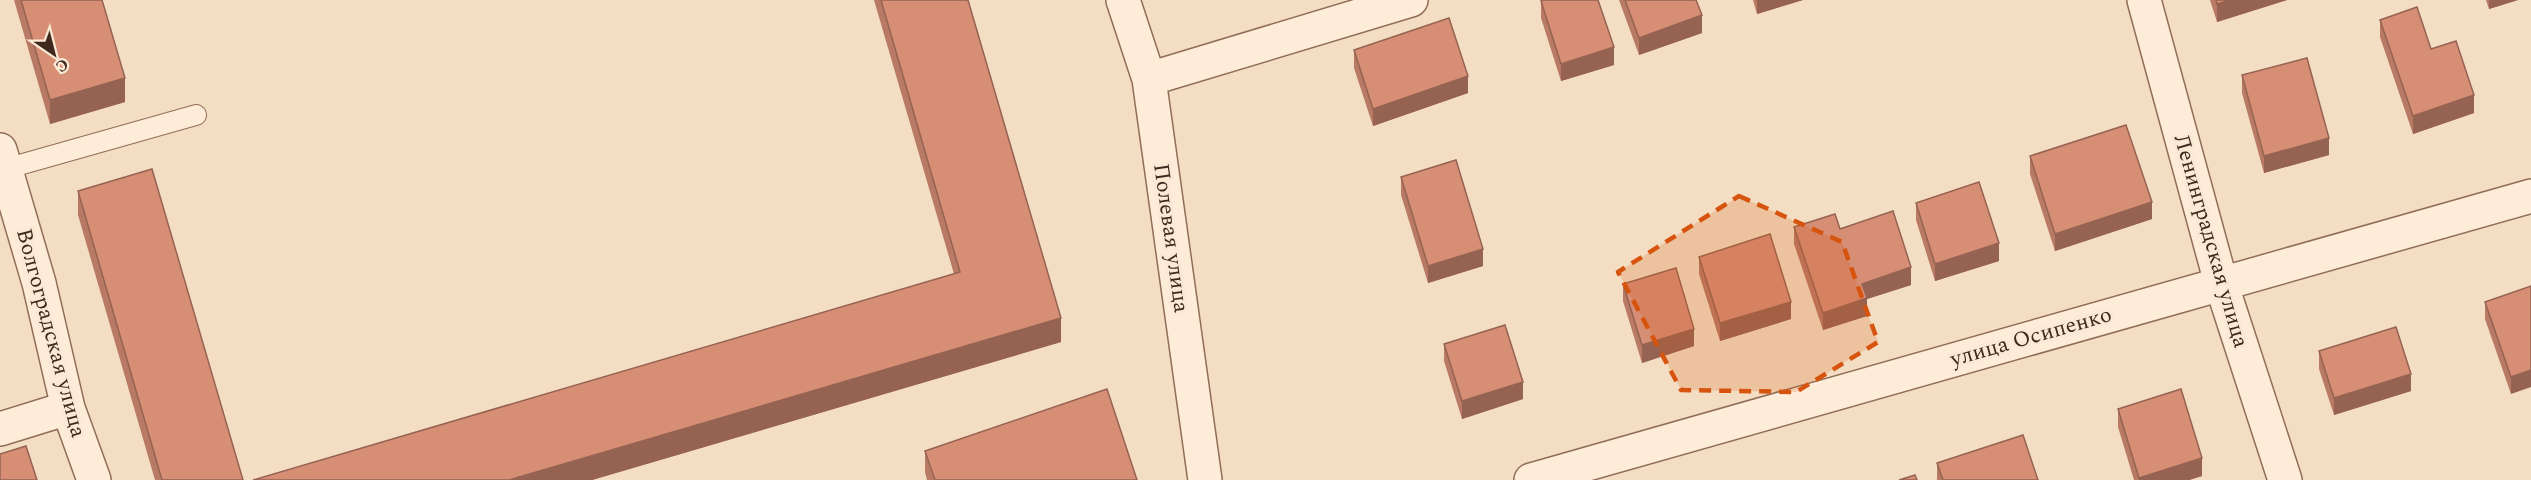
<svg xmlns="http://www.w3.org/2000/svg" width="2531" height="480" viewBox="0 0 2531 480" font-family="Spectral,serif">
<rect width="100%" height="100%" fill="#f3dec4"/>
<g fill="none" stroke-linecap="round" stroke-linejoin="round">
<defs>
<path id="lane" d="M 5,169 L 196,115"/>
<path id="street" d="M 1123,0 L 1149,79 L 1205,480
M 2144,0 L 2221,283 L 2285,480
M 1149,79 L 1411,0
M 0,150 L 39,283 L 68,408 L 94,480
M 0,429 L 68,408
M 1531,480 L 2531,196"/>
</defs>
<use href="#lane" stroke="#916d57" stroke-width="22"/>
<use href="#street" stroke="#916d57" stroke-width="36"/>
<use href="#lane" stroke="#fdecd8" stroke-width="20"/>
<use href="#street" stroke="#fdecd8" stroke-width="33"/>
</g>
<path fill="#b87a65" d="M 14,0 L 102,0 L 125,102 L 50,124 Z
M 874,0 L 968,0 L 1061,342 L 592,480 L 253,480 L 954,274 Z
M 1619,0 L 1696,0 L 1702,33 L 1639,55 Z
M 1753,0 L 1803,0 L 1757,14 Z
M 2210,0 L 2287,0 L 2217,22 Z
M 2486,0 L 2518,0 L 2489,9 Z
M 1541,1 L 1614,65 L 1561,81 L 1541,18 Z
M 2380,20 L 2431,49 L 2474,113 L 2413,134 L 2380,37 Z
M 1354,50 L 1468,93 L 1373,126 L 1354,68 Z
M 2242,75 L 2329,155 L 2264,173 L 2242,93 Z
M 2030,156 L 2152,219 L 2055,251 L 2030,174 Z
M 1401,177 L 1483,266 L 1428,283 L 1401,195 Z
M 78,191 L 243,480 L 155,480 L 78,215 Z
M 1916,203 L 1999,261 L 1935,281 L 1916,220 Z
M 1794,227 L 1840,229 L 1911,285 L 1867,299 L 1867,316 L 1823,330 L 1794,244 Z
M 1699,257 L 1791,319 L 1720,341 L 1699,274 Z
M 1623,284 L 1694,346 L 1642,363 L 1623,301 Z
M 2531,286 L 2511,394 L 2485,319 L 2485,302 Z
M 1444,344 L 1523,399 L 1462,419 L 1444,361 Z
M 2319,351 L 2411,391 L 2334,415 L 2319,369 Z
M 2118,409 L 2202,476 L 2189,480 L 2134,480 L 2118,427 Z
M 925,451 L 1137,480 L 927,480 L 925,472 Z
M 1937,463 L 2038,480 L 1937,480 Z"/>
<path fill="#966352" d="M 1757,0 L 1803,0 L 1757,14 Z
M 2231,0 L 2287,0 L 2217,22 L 2217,4 Z
M 2489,0 L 2518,0 L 2489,9 Z
M 1702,15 L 1702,33 L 1639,55 L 1639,38 Z
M 1614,47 L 1614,65 L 1561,81 L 1561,64 Z
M 1468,76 L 1468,93 L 1373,126 L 1373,109 Z
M 125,78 L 125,102 L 50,124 L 50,100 Z
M 2474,95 L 2474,113 L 2413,134 L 2413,116 Z
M 2329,138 L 2329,155 L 2264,173 L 2264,156 Z
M 2152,202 L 2152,219 L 2055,251 L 2055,234 Z
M 1999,243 L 1999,261 L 1935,281 L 1935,264 Z
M 1483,249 L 1483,266 L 1428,283 L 1428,266 Z
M 1911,267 L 1911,285 L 1867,299 L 1867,316 L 1823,330 L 1823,313 L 1862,284 Z
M 1791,302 L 1791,319 L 1720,341 L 1720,323 Z
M 1061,318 L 1061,342 L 592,480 L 509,480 Z
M 1694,329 L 1694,346 L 1642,363 L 1642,345 Z
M 2531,370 L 2531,387 L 2511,394 L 2511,377 Z
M 2411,374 L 2411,391 L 2334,415 L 2334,398 Z
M 1523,382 L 1523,399 L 1462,419 L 1462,401 Z
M 2202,458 L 2202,476 L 2189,480 L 2139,480 L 2139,478 Z"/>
<path fill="#d68e75" stroke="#966352" stroke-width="1.5" d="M 21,0 L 102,0 L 125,78 L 50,100 Z
M 881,0 L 968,0 L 1061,318 L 509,480 L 253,480 L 960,272 Z
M 1543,0 L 1598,0 L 1614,47 L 1561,64 L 1541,1 Z
M 1625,0 L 1696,0 L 1702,15 L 1639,38 Z
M 2216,0 L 2231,0 L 2217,4 Z
M 2417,7 L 2431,49 L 2456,41 L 2474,95 L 2413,116 L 2380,20 Z
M 1449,18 L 1468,76 L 1373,109 L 1354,50 Z
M 2307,58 L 2329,138 L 2264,156 L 2242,75 Z
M 2126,125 L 2152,202 L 2055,234 L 2030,156 Z
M 1456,160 L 1483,249 L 1428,266 L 1401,177 Z
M 152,169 L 243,480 L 162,480 L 78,191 Z
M 1979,182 L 1999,243 L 1935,264 L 1916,203 Z
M 1893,211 L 1911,267 L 1862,284 L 1867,298 L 1823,313 L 1794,227 L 1835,214 L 1840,229 Z
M 1770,234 L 1791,302 L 1720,323 L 1699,257 Z
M 1676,268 L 1694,329 L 1642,345 L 1623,284 Z
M 2531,286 L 2531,370 L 2511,377 L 2485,302 Z
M 1505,325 L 1523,382 L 1462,401 L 1444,344 Z
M 2396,327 L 2411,374 L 2334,398 L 2319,351 Z
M 1107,389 L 1137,480 L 935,480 L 925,451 Z
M 2181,389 L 2202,458 L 2139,478 L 2118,409 Z
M 2023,435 L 2038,480 L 1943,480 L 1937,463 Z
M 26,446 L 37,480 L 0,480 L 0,454 Z
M 1915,475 L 1917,480 L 1899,480 Z"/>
<path fill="#d7540e" fill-opacity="0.2" stroke="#d7540e" stroke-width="4.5" stroke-dasharray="12 8" stroke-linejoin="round" d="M 1739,196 L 1842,242 L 1878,342 L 1796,392 L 1681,390 L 1618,272 Z"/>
<g text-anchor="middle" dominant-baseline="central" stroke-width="6" stroke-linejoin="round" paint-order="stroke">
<g font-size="22" fill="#3f281d" stroke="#fae9d4">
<text transform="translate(1171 238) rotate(82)">Полевая улица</text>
<text transform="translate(2211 241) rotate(74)">Ленинградская улица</text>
<text transform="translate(51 333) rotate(75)">Волгоградская улица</text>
<text transform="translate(2031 337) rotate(-16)">улица Осипенко</text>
</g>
</g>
<g transform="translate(54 54) rotate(145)" stroke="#fae9d4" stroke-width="4.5" paint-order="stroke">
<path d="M0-4.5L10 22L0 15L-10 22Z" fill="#3f281d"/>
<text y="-9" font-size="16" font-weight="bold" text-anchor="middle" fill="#3f281d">С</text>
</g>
</svg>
